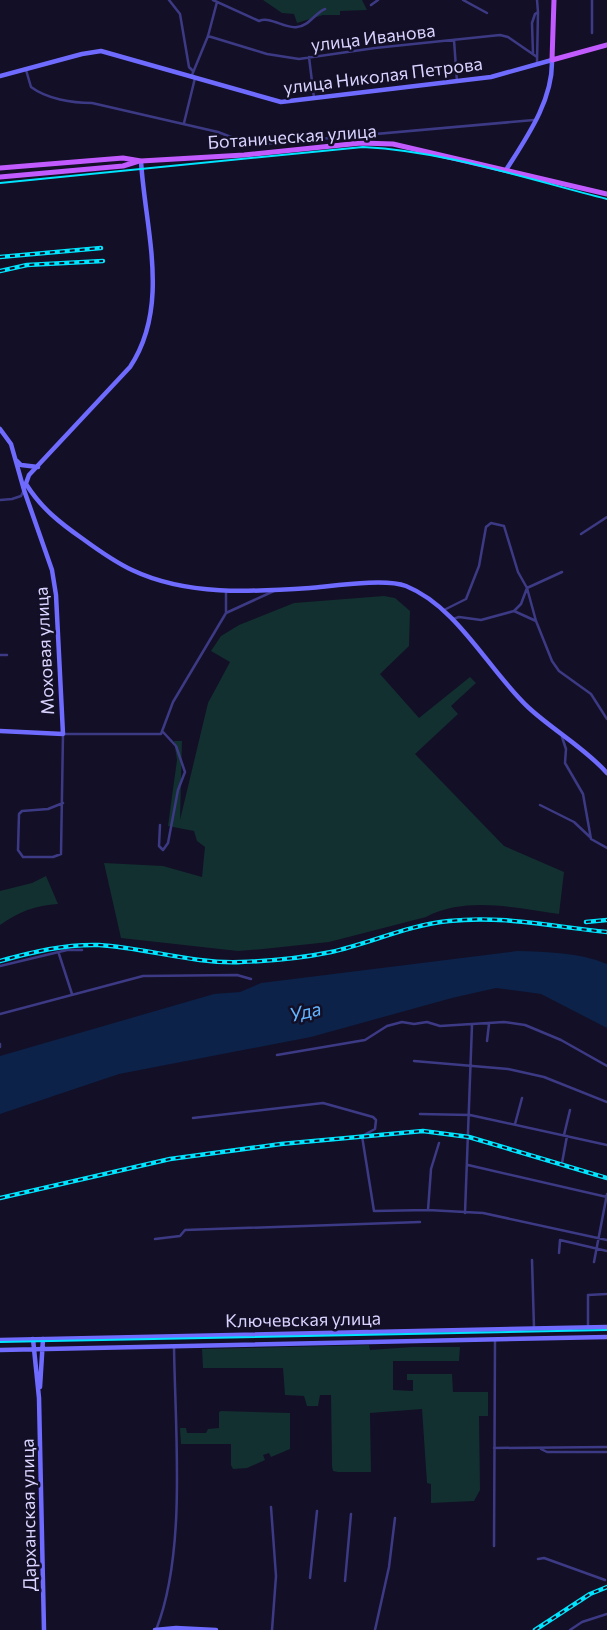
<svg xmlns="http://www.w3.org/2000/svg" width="607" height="1630" viewBox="0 0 607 1630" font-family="Commissioner,sans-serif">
<rect width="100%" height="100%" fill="#130f26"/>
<path fill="#12302f" d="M 263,0 L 362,0 L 367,10 L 340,11 L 340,15 L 323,15 L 297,23 L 294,14 L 282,13 Z
M 384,596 L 395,598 L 410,611 L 409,646 L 380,674 L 419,718 L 470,677 L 476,683 L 451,706 L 458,714 L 415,754 L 504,846 L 564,872 L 559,914 C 517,908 466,896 426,917 L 329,942 L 263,949 L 238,951 L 121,938 L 104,863 L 163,866 L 202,877 L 205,847 L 197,841 L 194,831 L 168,826 L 177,760 L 174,741 L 182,741 L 180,820 L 208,703 L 230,662 L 211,651 L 221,636 L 239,625 L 294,603 Z
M 46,876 L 58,904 C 36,905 18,912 0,925 L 0,891 L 32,883 Z
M 369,1345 L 370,1350 L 412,1347 L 460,1347 L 459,1361 L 393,1361 L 393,1390 L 413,1391 L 413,1380 L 407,1380 L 407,1374 L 452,1374 L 453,1392 L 488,1392 L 488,1416 L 479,1416 L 480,1490 L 474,1501 L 431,1503 L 431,1484 L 427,1483 L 422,1409 L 370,1413 L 371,1472 L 338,1472 L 333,1471 L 332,1466 L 331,1395 L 320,1395 L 318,1406 L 307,1406 L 304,1396 L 285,1395 L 283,1368 L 203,1368 L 202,1349 Z
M 221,1411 L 290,1413 L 290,1449 L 271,1457 L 269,1453 L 263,1455 L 265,1460 L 247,1468 L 233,1469 L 231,1465 L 231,1444 L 181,1444 L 180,1428 L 186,1428 L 187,1433 L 206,1433 L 208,1429 L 219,1428 L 219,1412 Z"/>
<path fill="#0c2248" d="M 517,951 C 548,952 578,952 607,964 L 607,1028 L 541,994 L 496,988 L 452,998 L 311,1037 L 119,1074 L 0,1114 L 0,1056 L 214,994 L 240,992 L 261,983 Z"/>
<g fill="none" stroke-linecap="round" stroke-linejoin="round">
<path stroke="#3d3a85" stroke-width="2.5" d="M 169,0 L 180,14 L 189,67 L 193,71
M 213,0 L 259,21 C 271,16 284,29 297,27 C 309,26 315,13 325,9
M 463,0 L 487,13
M 371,5 L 378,0
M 592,33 L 592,0
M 208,36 L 267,54 L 299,59 L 375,48 L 500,35 L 508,37 L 537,57
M 454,40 L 457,82
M 533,54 L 532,23 L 535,14 L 538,12 L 537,0
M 309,57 L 314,98
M 537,64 L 538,12
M 26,70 L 31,87 C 47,99 72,103 92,103 L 218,132 L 252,145 L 534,120
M 192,75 L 208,36 L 217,2
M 184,123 L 195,78
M 0,500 L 12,499 L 21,496 L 24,490
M 581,534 L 607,517
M 226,592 L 226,613
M 444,610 L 466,599 L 479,566 L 486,527 L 491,523 L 504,526 L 518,572 L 527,588 L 536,621 L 552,661 L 559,671 L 591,694 L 607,719
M 514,611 L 536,621
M 453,619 L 459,617 L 481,620 L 514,611 L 521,604 L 527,588 L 562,572
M 0,655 L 7,655
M 562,737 L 566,749 L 565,763 L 583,794 L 591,839 L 607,848
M 63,803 L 48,809 L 22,811 L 19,814 L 18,850 L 23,857 L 53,857 L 61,854 L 63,734 L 161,734 L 173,702 L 226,613 L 274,591
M 540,805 L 574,822 L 590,837
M 160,825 L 159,846 L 163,850 L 168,843 L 178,790 L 185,772 L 176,746 L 163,732
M 59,954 L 72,994
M 0,966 L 67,950 L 82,950
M 0,1014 L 143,976 L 237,975 L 251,979
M 487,1041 L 489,1024
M 0,1044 L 0,1047
M 277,1055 L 365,1040 L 387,1026 L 402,1022 L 414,1024 L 427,1022 L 440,1026 L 504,1022 L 525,1025 L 561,1040 L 607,1066
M 414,1061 L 508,1069 L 544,1077 L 607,1102
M 420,1114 L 470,1115 L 607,1145
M 193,1118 L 323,1103 L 373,1117 L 376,1120 L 375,1129 L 362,1136 L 374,1211 L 428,1210 L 483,1213 L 607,1240
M 515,1124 L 522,1098
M 564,1135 L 570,1110
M 562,1163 L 567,1136
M 468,1165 L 607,1197
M 428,1210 L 431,1169 L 439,1143
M 465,1213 L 472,1025
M 155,1239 L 180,1236 L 185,1230 L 420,1222
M 559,1253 L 560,1240 L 607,1251
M 532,1260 L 534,1328
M 594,1262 L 607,1194
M 588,1327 L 588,1295 L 607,1294
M 494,1448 L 607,1447
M 541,1449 L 547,1452 L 607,1452
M 271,1507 L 276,1576 L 272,1630
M 494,1546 L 495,1340
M 538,1559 L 544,1558 L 605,1580
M 310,1578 L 317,1511
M 345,1581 L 351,1514
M 156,1630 C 187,1552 175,1431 174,1346
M 375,1630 L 389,1567 L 395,1518
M 570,1630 L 582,1622 L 607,1614"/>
<path stroke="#6f6bff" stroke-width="4.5" d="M 0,76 L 82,54 L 101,51 L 281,102 L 491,77 L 552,60 C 553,100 527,137 506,170
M 0,429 L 11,444 L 24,490 L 52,570 L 56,595 L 63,734 L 0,731
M 17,461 L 21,465 L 38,467
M 26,484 C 41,508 60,523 83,539 C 98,550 115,562 132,570 C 187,596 251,592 310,588 C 333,586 385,578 406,586 C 458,607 489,671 529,708 C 554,731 585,748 607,773
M 25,486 L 29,475 L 130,367 C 171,305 145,229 141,161
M 33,1339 L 39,1398 L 44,1630
M 0,1340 L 607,1327
M 0,1350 L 607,1337
M 40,1387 L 43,1339
M 155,1630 L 176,1628 L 216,1630"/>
<path stroke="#c25bff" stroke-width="5" d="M 554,0 L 552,60 L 607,45
M 0,168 L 123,158 L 141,161 L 244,155 L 361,143 L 393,144 L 607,194
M 0,177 L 123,166 L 139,161"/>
<path stroke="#00e5ff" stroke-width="2" d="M 0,183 L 363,147 C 445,151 527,179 607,199
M 0,1342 L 607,1330"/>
<defs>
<path id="rail" d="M 0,257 L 101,248
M 0,271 L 27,265 L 103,261
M 586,922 L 607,920
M 0,961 C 33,952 64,944 99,945 C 147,948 193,964 241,962 C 271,961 302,958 331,952 C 371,943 408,925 449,921 C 503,915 554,927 607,932
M 0,1198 L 170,1159 L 281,1144 L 423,1131 L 469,1137 L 607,1178
M 535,1630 L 590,1594 L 607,1587"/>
</defs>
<use href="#rail" stroke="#00e5ff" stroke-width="4.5"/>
<use href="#rail" stroke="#130f26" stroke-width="2" stroke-dasharray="5" stroke-linecap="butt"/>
</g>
<g text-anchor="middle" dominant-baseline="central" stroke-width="5" stroke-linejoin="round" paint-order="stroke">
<g font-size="18" fill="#d9d4ff" stroke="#130f26">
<text transform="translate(373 37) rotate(-7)">улица Иванова</text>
<text transform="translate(383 75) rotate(-7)">улица Николая Петрова</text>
<text transform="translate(292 136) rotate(-4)">Ботаническая улица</text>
<text transform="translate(44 651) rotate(-93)">Моховая улица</text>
<text transform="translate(303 1319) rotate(-1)">Ключевская улица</text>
<text transform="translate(28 1515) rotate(-91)">Дарханская улица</text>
</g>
<g font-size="19" font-style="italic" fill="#62b6ff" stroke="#130f26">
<text transform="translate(305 1011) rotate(-13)">Уда</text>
</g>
</g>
</svg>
